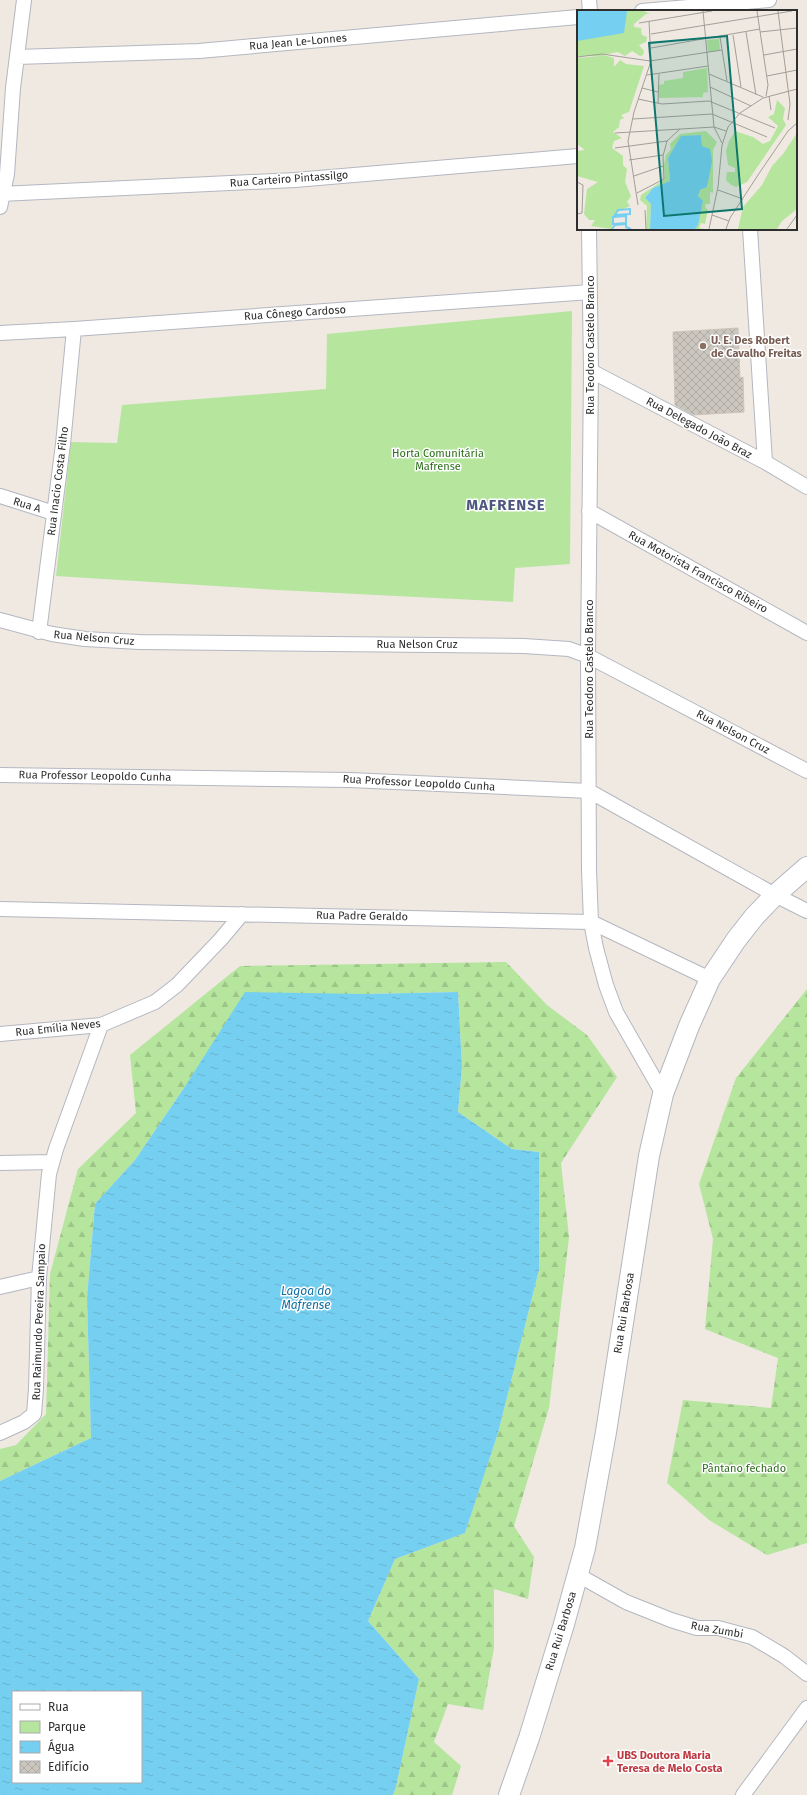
<svg xmlns="http://www.w3.org/2000/svg" width="807" height="1795" viewBox="0 0 807 1795" font-family="'Fira Sans',sans-serif">
<defs>
<pattern id="forest-firs" width="22" height="20" patternUnits="userSpaceOnUse"><rect width="22" height="20" fill="#b6e59e"/><path d="M5 1l3.5 6h-7zM16 11l3.5 6h-7z" fill="#9dc588"/></pattern>
<pattern id="water-ripples" width="26" height="14" patternUnits="userSpaceOnUse"><rect width="26" height="14" fill="#75cff0"/><path d="M2 4q2-2 4 0t4 0M15 11q2-2 4 0t4 0" fill="none" stroke="#66b2ce"/></pattern>
<pattern id="building-cross-hatch" width="8" height="8" patternUnits="userSpaceOnUse"><rect width="8" height="8" fill="#cbc7bf"/><path d="M0 0l8 8M0 8l8-8" fill="none" stroke="#afaba4"/></pattern>
</defs>
<rect width="100%" height="100%" fill="#efe9e1"/>
<path fill="url(#forest-firs)" d="M 506,962 L 547,1005 L 587,1035 L 617,1077 L 561,1163 L 569,1237 L 549,1408 L 514,1526 L 534,1557 L 528,1599 L 494,1589 L 494,1648 L 483,1710 L 448,1704 L 434,1742 L 461,1766 L 452,1795 L 393,1795 L 396,1787 L 419,1679 L 368,1621 L 395,1559 L 465,1533 L 498,1433 L 539,1270 L 539,1152 L 512,1149 L 458,1112 L 462,1067 L 458,992 L 366,994 L 184,1088 L 135,1160 L 95,1204 L 87,1298 L 91,1438 L 0,1481 L 0,1449 L 16,1445 L 46,1414 L 50,1274 L 78,1169 L 136,1113 L 130,1055 L 240,966 Z
M 807,989 L 807,1543 L 767,1555 L 709,1520 L 667,1483 L 683,1400 L 771,1408 L 778,1358 L 705,1329 L 713,1239 L 699,1184 L 736,1078 Z"/>
<path fill="#b6e59e" d="M 572,311 L 570,564 L 515,568 L 513,602 L 278,590 L 56,576 L 71,442 L 117,443 L 122,405 L 326,389 L 327,334 Z"/>
<path fill="url(#water-ripples)" fill-rule="evenodd" d="M 245,992 L 366,994 L 458,992 L 462,1067 L 458,1112 L 512,1149 L 539,1152 L 539,1270 L 498,1433 L 465,1533 L 395,1559 L 368,1621 L 419,1679 L 396,1787 L 393,1795 L 0,1795 L 0,1481 L 91,1438 L 87,1298 L 95,1204 L 135,1160 L 184,1088 ZM 13,1692 L 141,1692 L 141,1782 L 13,1782 Z"/>
<path fill="url(#building-cross-hatch)" stroke="#cbc5ba" d="M 738,328 L 740,378 L 743,377 L 744,412 L 693,415 L 675,405 L 673,332 Z"/>
<g fill="none" stroke-linecap="round" stroke-linejoin="round">
<defs>
<path id="street" d="M 589,0 L 590,11
M 642,11 L 769,0
M 17,57 L 199,51 L 578,17
M 0,194 L 295,180 L 578,156
M 0,207 L 7,174 L 13,88 L 24,0
M 589,229 L 591,371 L 588,656 L 589,870 L 591,922 L 596,948 L 606,985 L 616,1012 L 663,1094
M 750,229 L 765,462
M 0,333 L 74,329 L 590,292
M 591,371 L 765,462 L 807,487
M 0,496 L 54,513
M 589,511 L 807,633
M 0,620 L 52,634 L 85,639 L 139,642 L 524,646 L 569,649 L 588,656 L 807,771
M 39,632 L 63,444 L 74,329
M 0,775 L 350,780 L 589,791 L 775,895 L 807,911
M 0,909 L 591,922 L 710,979
M 0,1034 L 101,1025 L 155,1002 L 177,985 L 221,939 L 242,914
M 0,1163 L 52,1162
M 0,1287 L 39,1278
M 0,1433 L 24,1422 L 34,1414 L 36,1389 L 39,1278 L 49,1174 L 56,1149 L 101,1025
M 578,1575 L 626,1602 L 671,1620 L 697,1628 L 718,1628 L 752,1637 L 784,1656 L 807,1674
M 743,1795 L 807,1708"/>
<path id="secondary" d="M 509,1795 L 529,1738 L 564,1624 L 585,1548 L 606,1432 L 649,1156 L 663,1094 L 689,1026 L 710,979 L 736,940 L 754,917 L 775,895 L 807,867"/>
</defs>
<use href="#street" stroke="#b4b7c1" stroke-width="16"/>
<use href="#secondary" stroke="#b4b7c1" stroke-width="22"/>
<use href="#street" stroke="#fff" stroke-width="14"/>
<use href="#secondary" stroke="#fff" stroke-width="20"/>
</g>
<circle fill="#8d6e63" stroke="#fff" stroke-width="1.5" cx="703" cy="346" r="4"/>
<path fill="#e0444e" stroke="#fff" stroke-width="1.5" d="M606 1755h4v4h4v4h-4v4h-4v-4h-4v-4h4z"/>
<g text-anchor="middle" dominant-baseline="central" stroke-width="3" stroke-linejoin="round" paint-order="stroke">
<g font-size="11" fill="#2e2e2e" stroke="#fff">
<text transform="translate(298 42) rotate(-5)">Rua Jean Le-Lonnes</text>
<text transform="translate(289 179) rotate(-4)">Rua Carteiro Pintassilgo</text>
<text transform="translate(295 313) rotate(-4)">Rua Cônego Cardoso</text>
<text transform="translate(590 345) rotate(-90)">Rua Teodoro Castelo Branco</text>
<text transform="translate(699 428) rotate(28)">Rua Delegado João Braz</text>
<text transform="translate(58 481) rotate(-83)">Rua Inacio Costa Filho</text>
<text transform="translate(27 505) rotate(17)">Rua A</text>
<text transform="translate(698 572) rotate(29)">Rua Motorista Francisco Ribeiro</text>
<text transform="translate(94 638) rotate(5)">Rua Nelson Cruz</text>
<text x="417" y="644">Rua Nelson Cruz</text>
<text transform="translate(589 669) rotate(-90)">Rua Teodoro Castelo Branco</text>
<text transform="translate(733 732) rotate(28)">Rua Nelson Cruz</text>
<text transform="translate(95 776) rotate(1)">Rua Professor Leopoldo Cunha</text>
<text transform="translate(419 783) rotate(3)">Rua Professor Leopoldo Cunha</text>
<text transform="translate(362 916) rotate(1)">Rua Padre Geraldo</text>
<text transform="translate(58 1028) rotate(-6)">Rua Emília Neves</text>
<text transform="translate(624 1313) rotate(-81)">Rua Rui Barbosa</text>
<text transform="translate(39 1322) rotate(-88)">Rua Raimundo Pereira Sampaio</text>
<text transform="translate(717 1630) rotate(10)">Rua Zumbi</text>
<text transform="translate(561 1631) rotate(-73)">Rua Rui Barbosa</text>
</g>
<g font-size="11" font-weight="bold" fill="#785e54" stroke="#fff" text-anchor="start">
<text x="711" y="340">U. E. Des Robert<tspan x="711" dy="13">de Cavalho Freitas</tspan></text>
</g>
<g font-size="11" fill="#2c6e1b" stroke="#fff">
<text x="438" y="453">Horta Comunitária<tspan x="438" dy="13">Mafrense</tspan></text>
<text x="744" y="1468">Pântano fechado</text>
</g>
<g font-size="11" font-weight="bold" fill="#be3a42" stroke="#fff" text-anchor="start">
<text x="617" y="1755">UBS Doutora Maria<tspan x="617" dy="13">Teresa de Melo Costa</tspan></text>
</g>
<g font-size="12" font-style="italic" fill="#0d6fa3" stroke="#fff">
<text x="306" y="1291">Lagoa do<tspan x="306" dy="14">Mafrense</tspan></text>
</g>
<g font-size="15" font-weight="bold" letter-spacing="1" fill="#4d5680" stroke="#fff">
<text x="506" y="505">MAFRENSE</text>
</g>
</g>
<g transform="translate(577 10)">
<rect width="220" height="220" fill="#efe9e1"/>
<path d="M 0,1 L 67,1 L 73,4 L 69,4 L 57,14 L 57,17 L 64,18 L 65,25 L 70,27 L 69,32 L 62,35 L 67,41 L 66,45 L 63,46 L 55,41 L 48,46 L 41,42 L 26,45 L 37,48 L 37,57 L 43,50 L 49,54 L 67,56 L 52,102 L 44,105 L 47,108 L 43,110 L 42,117 L 36,122 L 45,128 L 37,131 L 35,138 L 46,146 L 46,155 L 50,159 L 48,172 L 54,186 L 50,192 L 53,196 L 38,203 L 40,207 L 36,207 L 35,219 L 14,216 L 18,210 L 12,210 L 7,204 L 10,179 L 21,172 L 0,166 L 0,141 L 8,140 L 0,134 L 0,48 L 22,46 L 0,46 ZM 200,90 L 208,98 L 206,109 L 209,115 L 170,172 L 159,177 L 153,174 L 149,170 L 150,162 L 158,162 L 158,158 L 151,155 L 149,141 L 152,131 L 158,121 L 176,127 L 186,134 L 193,131 L 201,116 L 191,107 L 197,104 ZM 129,121 L 140,132 L 136,140 L 136,183 L 133,182 L 133,194 L 129,194 L 128,197 L 131,200 L 128,214 L 124,213 L 122,218 L 127,219 L 118,219 L 126,192 L 121,186 L 123,180 L 130,177 L 134,151 L 131,139 L 125,136 L 124,125 L 104,127 L 91,148 L 93,171 L 76,178 L 68,188 L 74,194 L 73,219 L 69,219 L 70,196 L 63,190 L 64,185 L 88,169 L 87,155 L 89,145 L 94,139 L 93,134 L 103,124 ZM 220,123 L 220,199 L 205,211 L 200,219 L 161,219 L 166,197 L 185,175 L 195,156 L 206,144 Z" fill="#b6e59e"/>
<path d="M 142,29 L 143,40 L 131,42 L 130,30 ZM 130,58 L 131,82 L 126,83 L 126,87 L 82,88 L 82,75 L 87,74 L 87,71 L 106,68 L 106,62 Z" fill="#b6e59e"/>
<path d="M 0,1 L 50,1 L 47,23 L 0,31 ZM 124,125 L 125,136 L 133,139 L 135,151 L 130,177 L 123,180 L 121,186 L 126,191 L 121,215 L 118,219 L 73,219 L 74,194 L 68,188 L 76,178 L 93,171 L 91,148 L 104,126 Z" fill="#75cff0"/>
<path fill="none" stroke="#75cff0" stroke-width="2" d="M 53,199 L 53,204 L 38,205 L 41,200 ZM 49,206 L 49,213 L 36,214 L 36,207 ZM 35,219 L 38,215 L 49,214 L 49,217 L 54,219"/>
<path fill="none" stroke="#a29e99" stroke-width="1" d="M 126,1 L 137,117 L 145,133M 180,1 L 191,75 L 189,86M 201,1 L 213,94 L 211,110M 62,13 L 135,1M 169,22 L 179,85M 183,22 L 220,18M 74,24 L 215,1M 156,25 L 164,77M 143,27 L 150,71M 74,38 L 183,19M 187,45 L 220,39M 0,47 L 25,44 L 73,51 L 145,40M 132,64 L 186,87M 70,65 L 131,56M 190,66 L 220,60M 133,77 L 174,96M 65,78 L 81,82M 192,86 L 194,100M 61,89 L 85,94 L 132,91 L 198,118M 81,93 L 82,64M 56,109 L 135,104 L 190,127M 38,123 L 137,117 L 149,121M 38,138 L 90,131 L 103,119M 52,150 L 86,145M 57,166 L 86,156M 0,172 L 6,175 L 5,203 L 0,204M 141,180 L 166,189M 60,183 L 87,169 L 86,146 L 90,131M 61,195 L 51,131 L 57,102 L 74,51 L 72,11M 68,200 L 69,219M 135,205 L 152,211M 132,219 L 141,177 L 145,135 L 151,117 L 163,103 L 186,88 L 220,79M 149,219 L 153,208 L 181,165 L 211,121 L 220,113M 210,219 L 220,205"/>
<path fill="#0f766e" fill-opacity="0.15" stroke="#0f766e" stroke-width="2" d="M 150,26 L 165,199 L 87,206 L 72,33 Z"/>
<rect width="220" height="220" fill="none" stroke="#2e2e2e" stroke-width="2"/>
</g>
<rect x="12" y="1691" width="130" height="92" fill="#ffffff" stroke="#ababab"/>
<rect x="20" y="1704" width="20" height="6" fill="#ffffff" stroke="#ababab"/>
<text x="48" y="1711" font-size="12" fill="#2e2e2e">Rua</text>
<rect x="20" y="1721" width="20" height="12" fill="#b6e59e" stroke="#ababab"/>
<text x="48" y="1731" font-size="12" fill="#2e2e2e">Parque</text>
<rect x="20" y="1741" width="20" height="12" fill="url(#water-ripples)" stroke="#ababab"/>
<text x="48" y="1751" font-size="12" fill="#2e2e2e">Água</text>
<rect x="20" y="1761" width="20" height="12" fill="url(#building-cross-hatch)" stroke="#ababab"/>
<text x="48" y="1771" font-size="12" fill="#2e2e2e">Edifício</text>
</svg>
